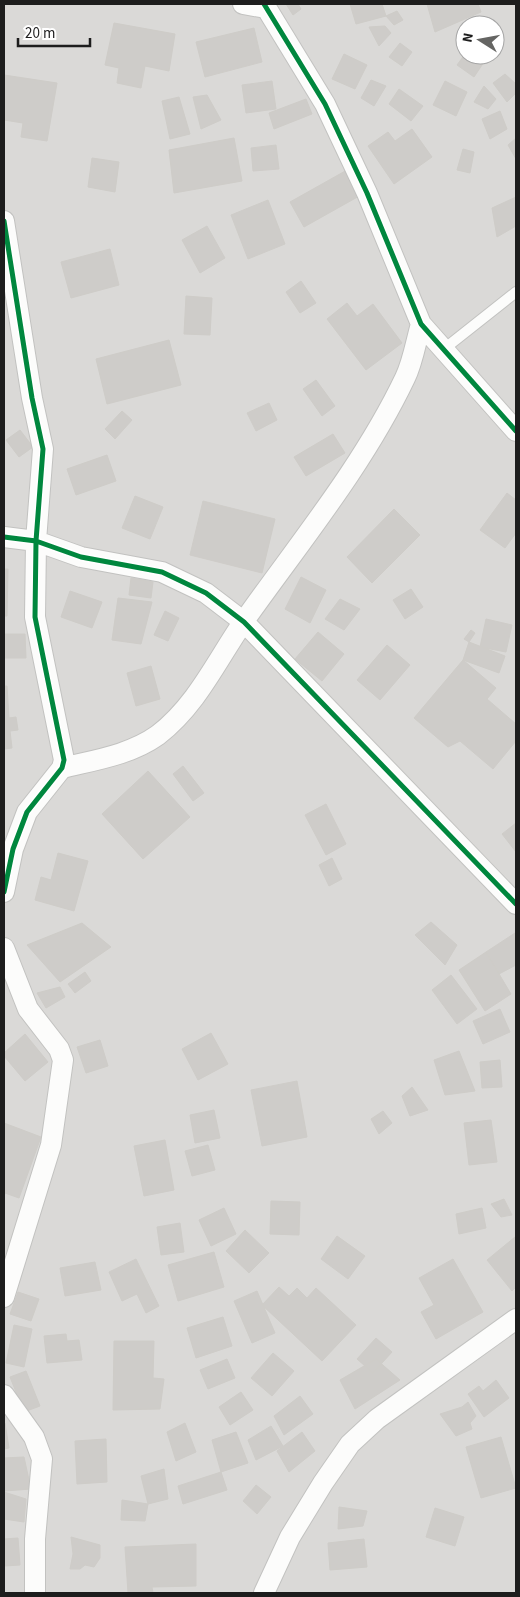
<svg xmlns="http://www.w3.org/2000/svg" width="520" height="1597" viewBox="0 0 520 1597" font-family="'Source Sans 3',sans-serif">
<rect width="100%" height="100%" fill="#ebeae6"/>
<path fill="#dad9d7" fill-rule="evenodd" d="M 4,4 L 516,4 L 516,1593 L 4,1593 ZM 465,25 L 495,25 L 495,55 L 465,55 Z"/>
<path fill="#ceccc9" stroke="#ceccc8" d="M 286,4 L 298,4 L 301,9 L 293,15 Z
M 350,4 L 382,4 L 386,16 L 356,24 Z
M 427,4 L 478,4 L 481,12 L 435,32 Z
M 397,11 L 403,20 L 394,25 L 386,16 Z
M 114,23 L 175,34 L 169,71 L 145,66 L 141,88 L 117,83 L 119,68 L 105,65 Z
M 385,26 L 391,33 L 379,46 L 369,27 Z
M 254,28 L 262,62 L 205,77 L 196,42 Z
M 400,43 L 412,52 L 402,66 L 389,57 Z
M 344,54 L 367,65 L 355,89 L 332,79 Z
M 465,54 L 480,55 L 486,59 L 474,77 L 457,65 Z
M 505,74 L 516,84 L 516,93 L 507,102 L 493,83 Z
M 4,75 L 57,83 L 47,141 L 21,137 L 23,123 L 4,120 Z
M 371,80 L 386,86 L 374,106 L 361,98 Z
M 272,81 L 276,109 L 246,113 L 242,85 Z
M 445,81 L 467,92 L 456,116 L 433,105 Z
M 484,86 L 496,99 L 488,109 L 474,102 Z
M 399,89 L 423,106 L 411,121 L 389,104 Z
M 207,95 L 221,120 L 201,129 L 193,97 Z
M 179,97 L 190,134 L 170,139 L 162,101 Z
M 306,99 L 312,114 L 274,129 L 269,113 Z
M 500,111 L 507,129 L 490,139 L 482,119 Z
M 412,129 L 432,157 L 394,184 L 368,146 L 388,132 L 395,141 Z
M 234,138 L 242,181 L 174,193 L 169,150 Z
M 516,138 L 516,159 L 508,145 Z
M 276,145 L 279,169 L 253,171 L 251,148 Z
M 463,149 L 474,152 L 470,173 L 457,170 Z
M 92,158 L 119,162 L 115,192 L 88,187 Z
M 347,170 L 361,195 L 304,227 L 290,202 Z
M 516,197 L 516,226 L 497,237 L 492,208 Z
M 268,200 L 285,244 L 248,259 L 231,215 Z
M 207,226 L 225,258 L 200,273 L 182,240 Z
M 110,249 L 119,285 L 71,298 L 61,262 Z
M 301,281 L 316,303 L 300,313 L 286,292 Z
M 186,296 L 212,298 L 210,335 L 184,334 Z
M 347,303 L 357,316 L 373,304 L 402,343 L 366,370 L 327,319 Z
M 169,340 L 181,385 L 107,404 L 96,359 Z
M 316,380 L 335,406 L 322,416 L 303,389 Z
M 269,403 L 277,420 L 256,431 L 247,413 Z
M 122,411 L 132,420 L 115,439 L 105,429 Z
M 20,430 L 33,447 L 19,457 L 6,440 Z
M 333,434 L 345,453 L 306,476 L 294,457 Z
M 107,455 L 116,481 L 76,495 L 67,469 Z
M 507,493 L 516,500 L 516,533 L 505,548 L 480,530 Z
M 135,496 L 163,507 L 150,539 L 122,528 Z
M 203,501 L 275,519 L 262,573 L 190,555 Z
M 394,509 L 420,535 L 372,583 L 347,557 Z
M 4,569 L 8,569 L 7,616 L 4,616 Z
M 301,577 L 326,590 L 310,623 L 285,609 Z
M 131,578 L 153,582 L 151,598 L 129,595 Z
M 411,589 L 423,607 L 405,619 L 393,600 Z
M 70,591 L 102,602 L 92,628 L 61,617 Z
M 118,598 L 152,602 L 141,644 L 112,640 Z
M 340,599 L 360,609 L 344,630 L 325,619 Z
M 165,611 L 179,618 L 168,641 L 154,635 Z
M 486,619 L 512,625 L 506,652 L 480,647 Z
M 471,630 L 475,633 L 469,642 L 464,639 Z
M 318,632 L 344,654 L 322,681 L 295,659 Z
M 4,634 L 25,634 L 26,658 L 4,658 Z
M 469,642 L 505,656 L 499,673 L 463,660 Z
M 387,645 L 410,665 L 380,700 L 357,680 Z
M 463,660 L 496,688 L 487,699 L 516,724 L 516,741 L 493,769 L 460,741 L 448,747 L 414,718 Z
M 151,666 L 160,699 L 136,706 L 127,673 Z
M 4,686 L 7,686 L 9,718 L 16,717 L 18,730 L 10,731 L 12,748 L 4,749 Z
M 183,766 L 204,793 L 193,801 L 173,774 Z
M 148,771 L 190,817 L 143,859 L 102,814 Z
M 326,804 L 346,844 L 326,855 L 305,815 Z
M 516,823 L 516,852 L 502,834 Z
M 58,853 L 88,861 L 74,911 L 35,900 L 41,877 L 51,880 Z
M 332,858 L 342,879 L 329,886 L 319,865 Z
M 431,922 L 457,945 L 445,965 L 415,935 Z
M 82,923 L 111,947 L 60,982 L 27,945 Z
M 515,933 L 516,965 L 499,974 L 486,952 Z
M 486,952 L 511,994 L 485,1011 L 459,970 Z
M 85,972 L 91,981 L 75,993 L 68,984 Z
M 451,975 L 477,1009 L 457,1024 L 432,990 Z
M 60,987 L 65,997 L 46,1008 L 37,993 Z
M 500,1009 L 510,1032 L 483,1044 L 473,1021 Z
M 211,1033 L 228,1064 L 198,1080 L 182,1049 Z
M 25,1034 L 48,1062 L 25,1081 L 4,1056 L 4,1053 Z
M 100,1040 L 108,1066 L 86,1073 L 77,1047 Z
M 459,1051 L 475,1091 L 445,1095 L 434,1060 Z
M 500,1060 L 502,1087 L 482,1088 L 480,1062 Z
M 297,1081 L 307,1137 L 262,1146 L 251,1090 Z
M 412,1087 L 428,1110 L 410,1116 L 402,1096 Z
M 214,1110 L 220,1138 L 195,1143 L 190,1115 Z
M 383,1111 L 392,1123 L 379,1134 L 371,1119 Z
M 491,1120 L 497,1162 L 469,1165 L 464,1123 Z
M 4,1123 L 41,1137 L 19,1198 L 5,1193 L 4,1197 Z
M 165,1140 L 174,1190 L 144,1196 L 134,1146 Z
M 208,1145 L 215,1170 L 192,1176 L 185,1151 Z
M 504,1199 L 512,1215 L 501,1217 L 491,1204 Z
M 271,1201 L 300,1202 L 299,1235 L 270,1234 Z
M 224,1208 L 236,1234 L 211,1246 L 199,1220 Z
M 482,1208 L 486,1228 L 459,1234 L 456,1214 Z
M 180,1223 L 184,1252 L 161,1255 L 157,1227 Z
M 245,1230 L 269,1253 L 249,1273 L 226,1251 Z
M 337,1236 L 365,1256 L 348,1279 L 321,1259 Z
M 515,1237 L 516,1287 L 512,1291 L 487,1260 Z
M 214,1252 L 224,1287 L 178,1301 L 168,1265 Z
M 136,1259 L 159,1306 L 146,1313 L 137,1294 L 122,1301 L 109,1272 Z
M 453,1259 L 483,1312 L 436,1339 L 421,1312 L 434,1305 L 419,1278 Z
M 95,1262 L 101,1290 L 65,1296 L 60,1268 Z
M 279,1287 L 289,1296 L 297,1288 L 307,1298 L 316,1288 L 356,1325 L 322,1361 L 262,1305 Z
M 257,1291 L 275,1333 L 252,1343 L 234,1301 Z
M 18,1292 L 39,1299 L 31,1321 L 10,1314 Z
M 223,1317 L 232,1346 L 196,1358 L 187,1328 Z
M 14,1325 L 32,1329 L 24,1367 L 6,1363 Z
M 66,1334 L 67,1341 L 79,1340 L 82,1360 L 47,1363 L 44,1336 Z
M 376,1338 L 392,1352 L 373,1373 L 357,1359 Z
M 114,1341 L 154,1341 L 153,1378 L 164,1379 L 160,1409 L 113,1410 Z
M 273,1353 L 294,1371 L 272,1396 L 251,1378 Z
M 227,1359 L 235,1378 L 208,1389 L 200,1370 Z
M 376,1359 L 400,1380 L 355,1409 L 340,1380 Z
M 26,1371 L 40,1406 L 24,1412 L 10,1377 Z
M 496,1380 L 509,1398 L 484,1417 L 468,1394 L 479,1386 L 483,1391 Z
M 241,1392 L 253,1410 L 230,1425 L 219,1407 Z
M 300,1396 L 313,1414 L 284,1435 L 274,1416 Z
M 468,1402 L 476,1416 L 470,1423 L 472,1429 L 456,1436 L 440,1414 L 462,1407 Z
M 4,1423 L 5,1423 L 9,1448 L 4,1449 Z
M 185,1423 L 196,1452 L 176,1461 L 167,1432 Z
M 271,1426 L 283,1446 L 256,1460 L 248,1440 Z
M 236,1432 L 248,1463 L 221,1472 L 212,1440 Z
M 302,1432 L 315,1451 L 289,1472 L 277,1451 Z
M 501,1437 L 516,1488 L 481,1498 L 466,1447 Z
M 106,1439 L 107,1482 L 77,1484 L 75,1441 Z
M 24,1457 L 31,1489 L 4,1491 L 4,1458 Z
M 164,1469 L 168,1499 L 148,1504 L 141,1476 Z
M 221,1472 L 227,1490 L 183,1504 L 178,1486 Z
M 256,1485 L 271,1497 L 257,1514 L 243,1501 Z
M 4,1492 L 26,1499 L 24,1522 L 4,1519 Z
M 122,1500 L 148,1504 L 145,1521 L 121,1520 Z
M 339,1507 L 367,1511 L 363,1526 L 338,1529 Z
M 435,1508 L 464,1517 L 455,1546 L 426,1537 Z
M 71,1537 L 100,1545 L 100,1558 L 94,1567 L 85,1565 L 80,1569 L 70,1569 L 73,1554 Z
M 18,1538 L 20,1565 L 4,1566 L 4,1539 Z
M 364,1539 L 367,1567 L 330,1570 L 328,1543 Z
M 196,1544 L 196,1586 L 152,1587 L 153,1593 L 128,1593 L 125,1547 Z"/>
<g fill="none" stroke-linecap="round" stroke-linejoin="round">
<defs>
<path id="lane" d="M 444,349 L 516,292"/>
<path id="street" d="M 243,4 L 266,8
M 264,4 L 325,104 L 367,193 L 421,324 L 516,431
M 4,221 L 32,398 L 43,449 L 36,541 L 35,617 L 64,760 L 62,768 L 27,812 L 13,849 L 4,892
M 4,537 L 36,541 L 81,557 L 162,572 L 206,593 L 244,622 L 516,904
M 62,768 C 95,760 130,755 158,735 C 197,705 217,660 244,621 C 300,542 363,466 405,378 C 413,362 416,341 421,324
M 4,948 L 28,1009 L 59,1049 L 63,1060 L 51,1145 L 4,1297
M 4,1395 L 34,1437 L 42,1459 L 35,1539 L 35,1593
M 264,1593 L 290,1537 L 323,1483 L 350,1444 L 377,1419 L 516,1319"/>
</defs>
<use href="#lane" stroke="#c2c2c0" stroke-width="12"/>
<use href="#street" stroke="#c2c2c0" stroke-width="22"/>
<use href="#lane" stroke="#fcfcfb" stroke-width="10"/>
<use href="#street" stroke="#fcfcfb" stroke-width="20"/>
<defs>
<path id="cycleway" d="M 264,4 L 325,104 L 367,193 L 421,324 L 516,431
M 4,221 L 32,398 L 43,449 L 36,541 L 35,617 L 64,760 L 62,768 L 27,812 L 13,849 L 4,892
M 4,537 L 36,541 L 81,557 L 162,572 L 206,593 L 244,622 L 516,904"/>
</defs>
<use href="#cycleway" stroke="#fff" stroke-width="8"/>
<use href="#cycleway" stroke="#00873e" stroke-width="5"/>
</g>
<rect width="520" height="1597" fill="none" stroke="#1d1d1d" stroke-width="10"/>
<g transform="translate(480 40) rotate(281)"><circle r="24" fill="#ffffff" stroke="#a5a5a5"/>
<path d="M0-4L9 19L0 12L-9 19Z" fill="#656563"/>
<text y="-8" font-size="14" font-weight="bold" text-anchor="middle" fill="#1d1d1d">N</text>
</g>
<path d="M18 38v8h72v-8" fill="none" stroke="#1d1d1d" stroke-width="2.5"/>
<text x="25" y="38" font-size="15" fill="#1d1d1d" stroke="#ffffff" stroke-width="4" paint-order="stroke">20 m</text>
</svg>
